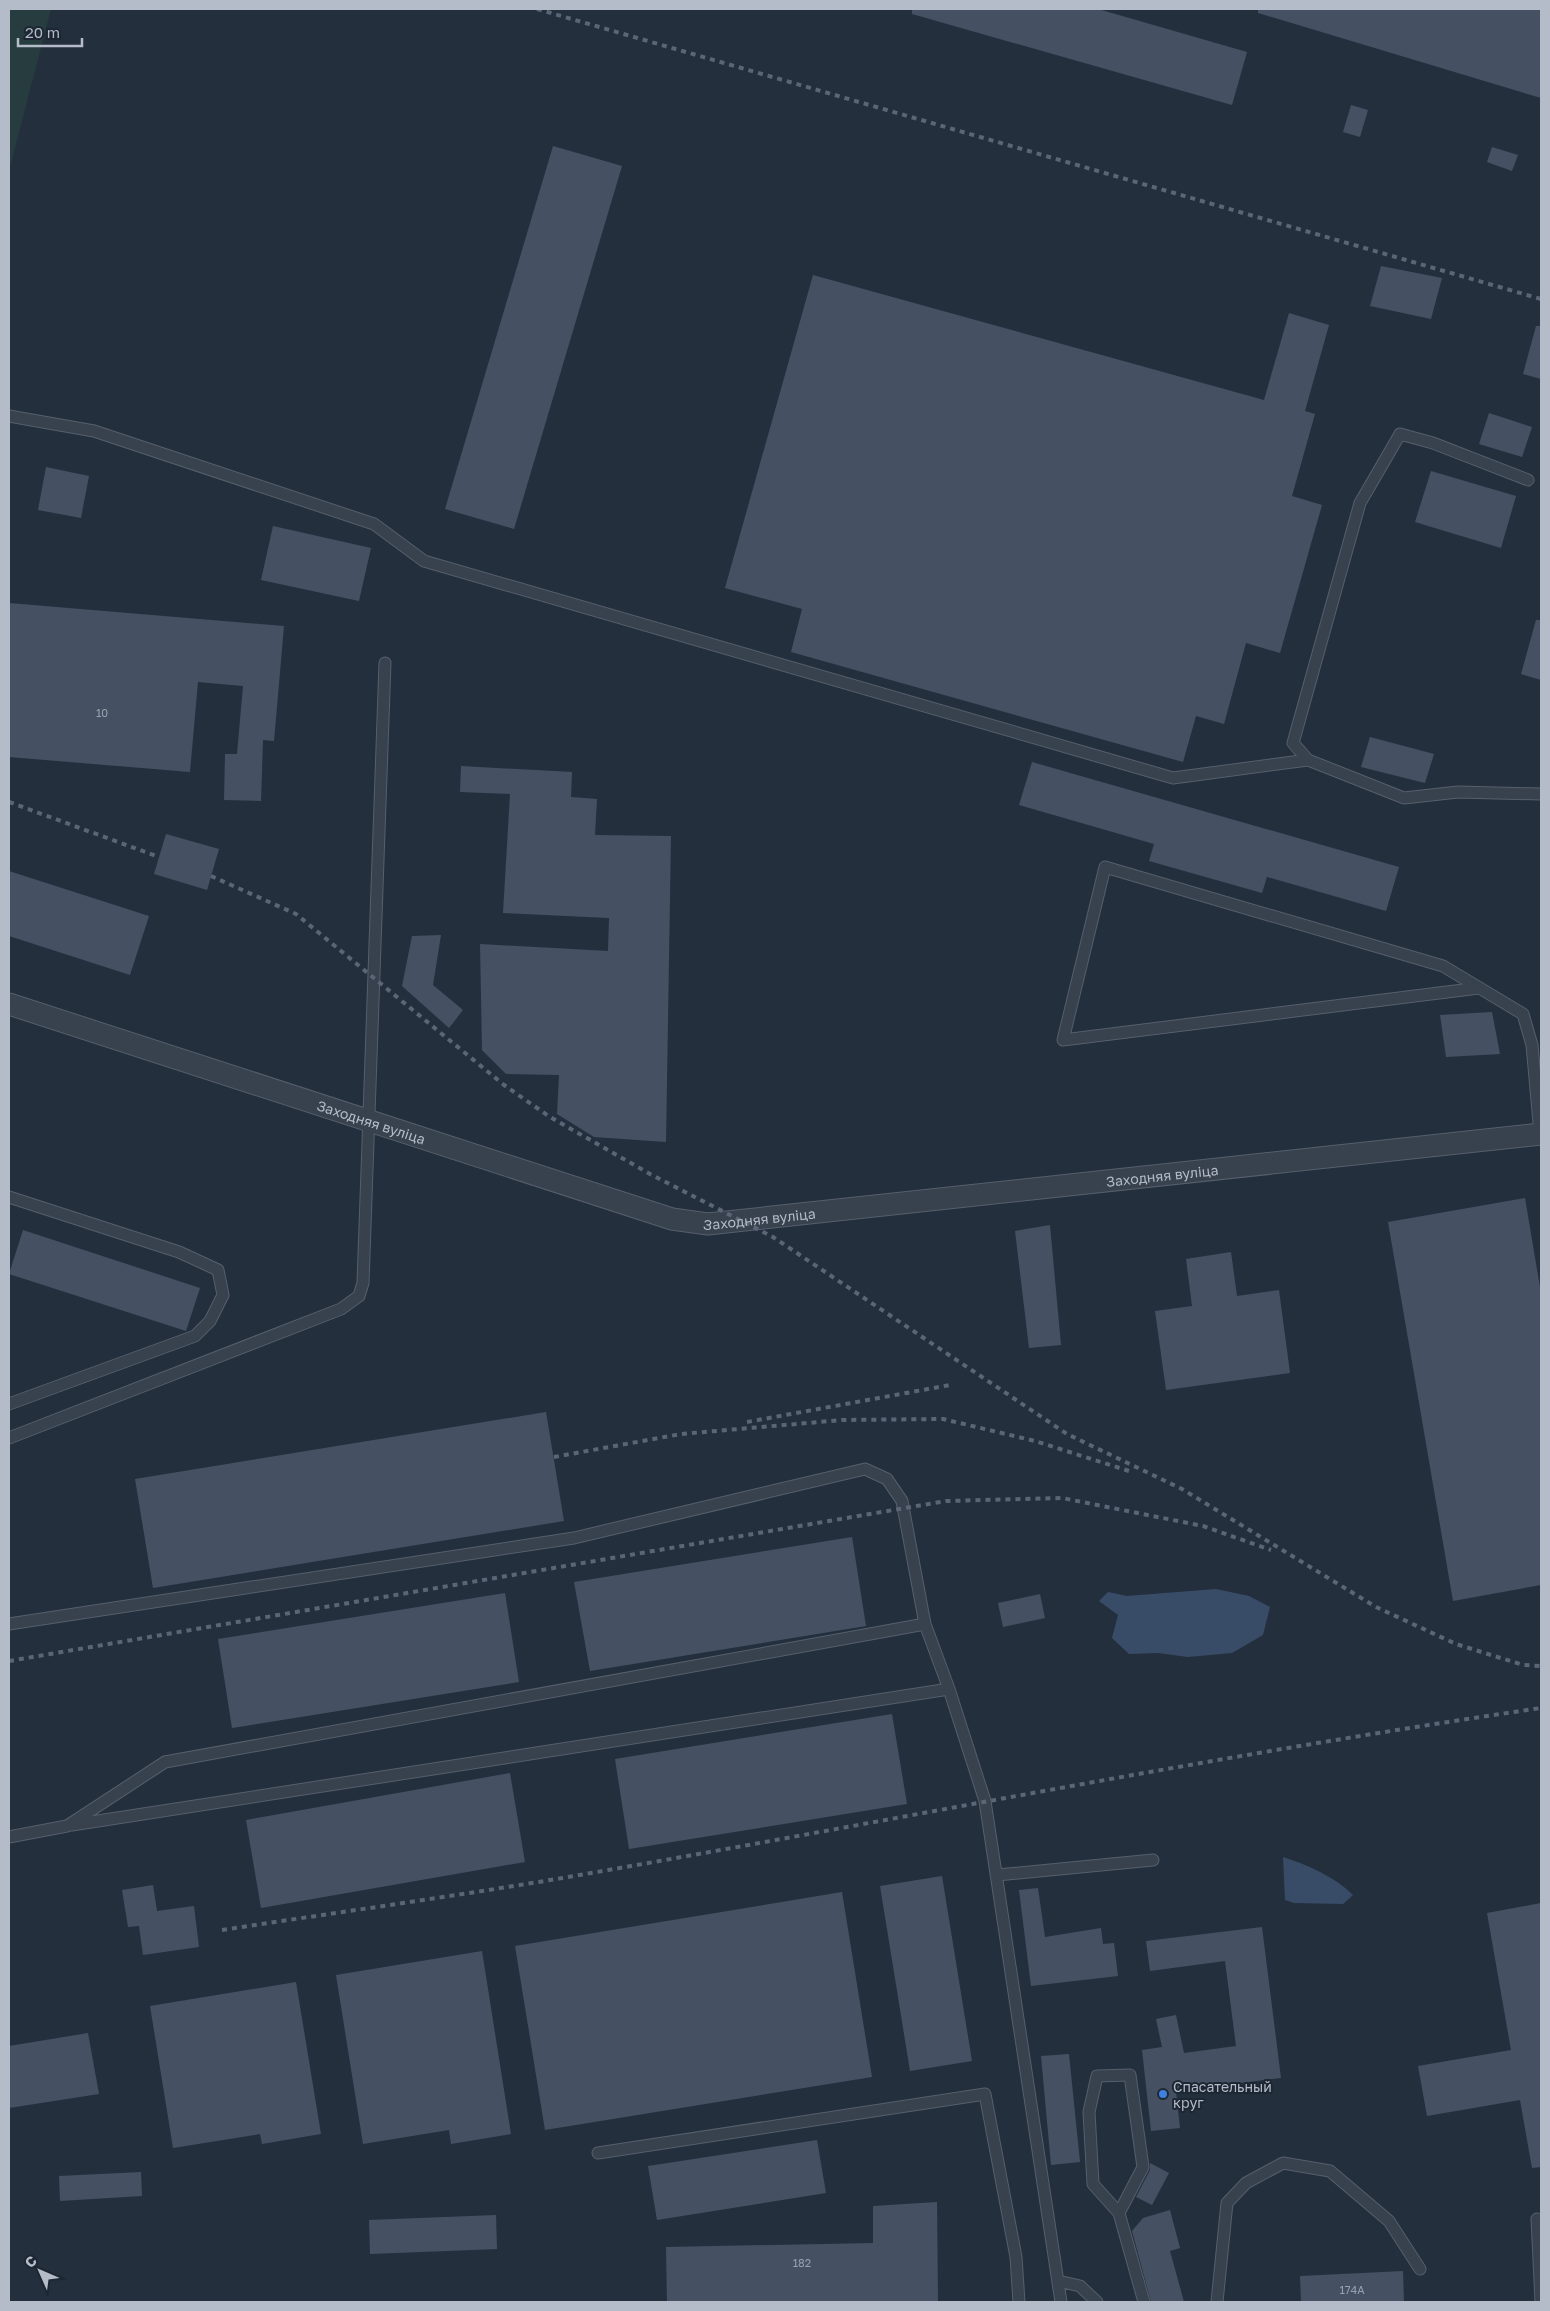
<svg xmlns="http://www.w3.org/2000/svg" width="1550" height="2311" viewBox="0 0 1550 2311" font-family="'Golos Text',sans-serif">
<rect width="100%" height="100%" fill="#242f3e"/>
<path fill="#263c3f" d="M 9,9 L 51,9 L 9,171 Z"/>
<path fill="#394c67" d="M 1216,1589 L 1249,1596 L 1270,1607 L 1263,1635 L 1232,1653 L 1188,1657 L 1158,1653 L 1129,1654 L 1112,1638 L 1118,1615 L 1099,1601 L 1108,1592 L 1127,1596 Z
M 1283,1857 C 1308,1865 1335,1877 1353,1895 L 1343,1904 L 1294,1903 L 1285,1900 Z"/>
<path fill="#455162" d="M 912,9 L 1098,9 L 1247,52 L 1232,105 L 912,14 Z
M 1258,9 L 1541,9 L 1541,98 L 1258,13 Z
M 1351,105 L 1368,110 L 1360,137 L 1343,132 Z
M 553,146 L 622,166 L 514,529 L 445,509 Z
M 1492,147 L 1518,155 L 1512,171 L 1487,162 Z
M 1381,266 L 1442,278 L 1431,319 L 1370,306 Z
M 813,275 L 1264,400 L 1289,313 L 1329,325 L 1305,411 L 1315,414 L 1292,496 L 1322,505 L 1280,653 L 1246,643 L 1224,724 L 1196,716 L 1183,762 L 791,652 L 802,609 L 725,588 Z
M 1536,326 L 1541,326 L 1541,379 L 1523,374 Z
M 1489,413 L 1532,427 L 1522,457 L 1479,444 Z
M 46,467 L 89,476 L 81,518 L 38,510 Z
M 1431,471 L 1516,496 L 1501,548 L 1415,522 Z
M 273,526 L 371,548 L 359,601 L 261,580 Z
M 9,603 L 284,626 L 274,741 L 263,740 L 261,801 L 224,800 L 225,754 L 237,754 L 243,686 L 198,682 L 190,772 L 9,757 Z
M 1536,620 L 1541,620 L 1541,680 L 1521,674 Z
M 1370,737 L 1434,754 L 1425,783 L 1361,767 Z
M 1032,762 L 1399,867 L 1386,911 L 1267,877 L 1262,893 L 1149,861 L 1154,844 L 1019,805 Z
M 461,766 L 572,772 L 571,797 L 597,799 L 595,835 L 671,836 L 666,1142 L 594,1137 L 557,1114 L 559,1075 L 506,1074 L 482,1050 L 480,944 L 608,951 L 609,918 L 503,913 L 510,794 L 460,792 Z
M 166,834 L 219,849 L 207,890 L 154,874 Z
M 9,871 L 149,916 L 130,975 L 9,936 Z
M 441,935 L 433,985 L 463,1010 L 449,1028 L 402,986 L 412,936 Z
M 1492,1012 L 1500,1054 L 1446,1057 L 1440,1015 Z
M 1525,1198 L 1541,1293 L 1541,1585 L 1453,1601 L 1388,1222 Z
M 1050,1225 L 1061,1345 L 1029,1348 L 1015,1231 Z
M 23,1230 L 200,1288 L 186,1331 L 9,1274 Z
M 1231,1252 L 1237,1296 L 1279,1290 L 1290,1373 L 1166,1390 L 1155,1311 L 1192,1306 L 1186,1259 Z
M 546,1412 L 564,1521 L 153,1588 L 135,1479 Z
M 852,1537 L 866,1626 L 590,1671 L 574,1582 Z
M 505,1593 L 519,1682 L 232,1728 L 218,1639 Z
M 1040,1594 L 1045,1618 L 1003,1627 L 998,1603 Z
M 892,1714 L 907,1804 L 629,1849 L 615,1759 Z
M 510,1773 L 525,1862 L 261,1908 L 246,1820 Z
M 942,1876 L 972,2061 L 910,2071 L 880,1886 Z
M 153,1885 L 157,1911 L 194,1906 L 199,1947 L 143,1955 L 139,1926 L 128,1927 L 122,1890 Z
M 1038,1888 L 1045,1937 L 1101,1928 L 1103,1944 L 1114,1943 L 1118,1976 L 1031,1986 L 1019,1890 Z
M 842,1892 L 872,2077 L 545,2130 L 515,1946 Z
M 1541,1903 L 1541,2167 L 1532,2168 L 1520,2100 L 1427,2116 L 1418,2066 L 1511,2050 L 1487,1913 Z
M 1262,1927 L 1281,2078 L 1176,2091 L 1180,2128 L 1151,2131 L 1142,2050 L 1162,2047 L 1156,2019 L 1176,2015 L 1184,2053 L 1236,2046 L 1225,1961 L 1150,1971 L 1146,1941 Z
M 482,1951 L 511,2134 L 451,2144 L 449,2130 L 363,2144 L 336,1975 Z
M 296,1982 L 321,2134 L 262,2144 L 260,2134 L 173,2148 L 150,2006 Z
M 88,2033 L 99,2094 L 9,2108 L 9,2046 Z
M 1069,2054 L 1080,2162 L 1051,2165 L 1041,2056 Z
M 817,2140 L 826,2193 L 657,2220 L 648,2166 Z
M 1150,2163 L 1169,2173 L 1152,2205 L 1136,2197 L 1150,2170 Z
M 141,2172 L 142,2196 L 60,2201 L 59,2176 Z
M 937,2202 L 938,2302 L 667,2302 L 666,2247 L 873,2243 L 873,2206 Z
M 1170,2210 L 1180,2248 L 1170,2251 L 1184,2302 L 1151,2302 L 1132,2231 L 1143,2218 Z
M 496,2215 L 497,2249 L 370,2254 L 369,2220 Z
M 1403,2271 L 1404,2302 L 1301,2302 L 1300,2276 Z"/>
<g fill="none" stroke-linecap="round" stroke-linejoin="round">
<defs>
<path id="lane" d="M 9,416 L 94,431 L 374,524 L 424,561 L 1173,778 L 1308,760
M 1528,480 L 1433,443 L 1400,434 L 1360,503 L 1293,743 L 1308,760 L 1404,798 L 1458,792 L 1541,794
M 1479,988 L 1063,1040 L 1105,867 L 1443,966 L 1523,1014 L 1532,1045 L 1540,1134
M 9,1197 L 179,1252 L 218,1270 L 223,1295 L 210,1321 L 195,1336 L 9,1404
M 9,1438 L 341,1309 L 359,1296 L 363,1283 L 385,663
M 9,1624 L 574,1538 L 865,1469 L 887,1479 L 902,1501 L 925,1624 L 949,1689 L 985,1801 L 1061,2302
M 72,1825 L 949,1689
M 9,1837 L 67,1826 L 165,1762 L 925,1624
M 997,1875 L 1153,1860
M 598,2153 L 985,2094 L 1016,2257 L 1019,2302
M 1119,2213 L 1143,2167 L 1130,2075 L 1097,2076 L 1089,2112 L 1093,2184 L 1119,2213 L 1144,2302
M 1537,2219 L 1541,2302
M 1058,2281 L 1080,2286 L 1097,2302
M 1217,2302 L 1227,2203 L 1246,2183 L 1283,2163 L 1330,2171 L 1389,2221 L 1420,2269"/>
<g id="street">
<path id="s1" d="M 9,1004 L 672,1219 L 708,1224 L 1541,1134"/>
</g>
</defs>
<use href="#lane" stroke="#565f6c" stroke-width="13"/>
<use href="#street" stroke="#565f6c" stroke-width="23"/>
<use href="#lane" stroke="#38414e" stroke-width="11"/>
<use href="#street" stroke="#38414e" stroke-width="21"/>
<path stroke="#5a6575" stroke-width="4" stroke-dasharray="5 5" stroke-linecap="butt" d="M 537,9 L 1541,299
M 9,802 L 159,857
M 211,876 L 296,914 L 504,1085 L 550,1117 L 650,1174 L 773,1237 L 1067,1434 L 1182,1489 L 1376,1607 L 1456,1644 L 1523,1665 L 1541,1666
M 747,1422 L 950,1385
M 554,1457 L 681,1434 L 842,1420 L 943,1419 L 1035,1441 L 1129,1471
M 9,1661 L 946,1501 L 1062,1498 L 1203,1526 L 1271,1550
M 222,1930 C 340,1912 457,1896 574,1876 C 897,1820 1217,1755 1541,1708"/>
</g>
<circle fill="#3f7fe0" stroke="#1d2633" stroke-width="2" cx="1163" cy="2094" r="5"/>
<g text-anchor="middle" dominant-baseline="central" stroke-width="4" stroke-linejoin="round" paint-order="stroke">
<g font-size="11" fill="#98a1af">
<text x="102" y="712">10</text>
<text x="802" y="2262">182</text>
<text x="1352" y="2289">174А</text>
</g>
<g font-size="14" fill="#b4bcc9" stroke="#1d2633">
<text stroke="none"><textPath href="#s1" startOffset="381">Заходняя вуліца</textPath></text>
<text stroke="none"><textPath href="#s1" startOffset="1190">Заходняя вуліца</textPath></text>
<text stroke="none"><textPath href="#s1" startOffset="785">Заходняя вуліца</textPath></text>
</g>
<g font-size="14" fill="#b4bcc9" stroke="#1d2633" text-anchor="start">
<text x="1173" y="2086">Спасательный<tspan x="1173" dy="16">круг</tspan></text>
</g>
</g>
<rect width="1550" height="2311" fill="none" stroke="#b4bcc9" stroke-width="20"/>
<g transform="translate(40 2271) rotate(315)" stroke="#1d2633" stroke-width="4" paint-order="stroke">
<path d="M0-4L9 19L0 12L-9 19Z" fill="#b4bcc9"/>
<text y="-8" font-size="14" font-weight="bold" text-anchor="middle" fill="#b4bcc9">С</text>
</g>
<path d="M18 38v8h64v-8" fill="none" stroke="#b4bcc9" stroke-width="2.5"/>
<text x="25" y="38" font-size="15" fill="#b4bcc9" stroke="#1d2633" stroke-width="4" paint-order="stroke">20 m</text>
</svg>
